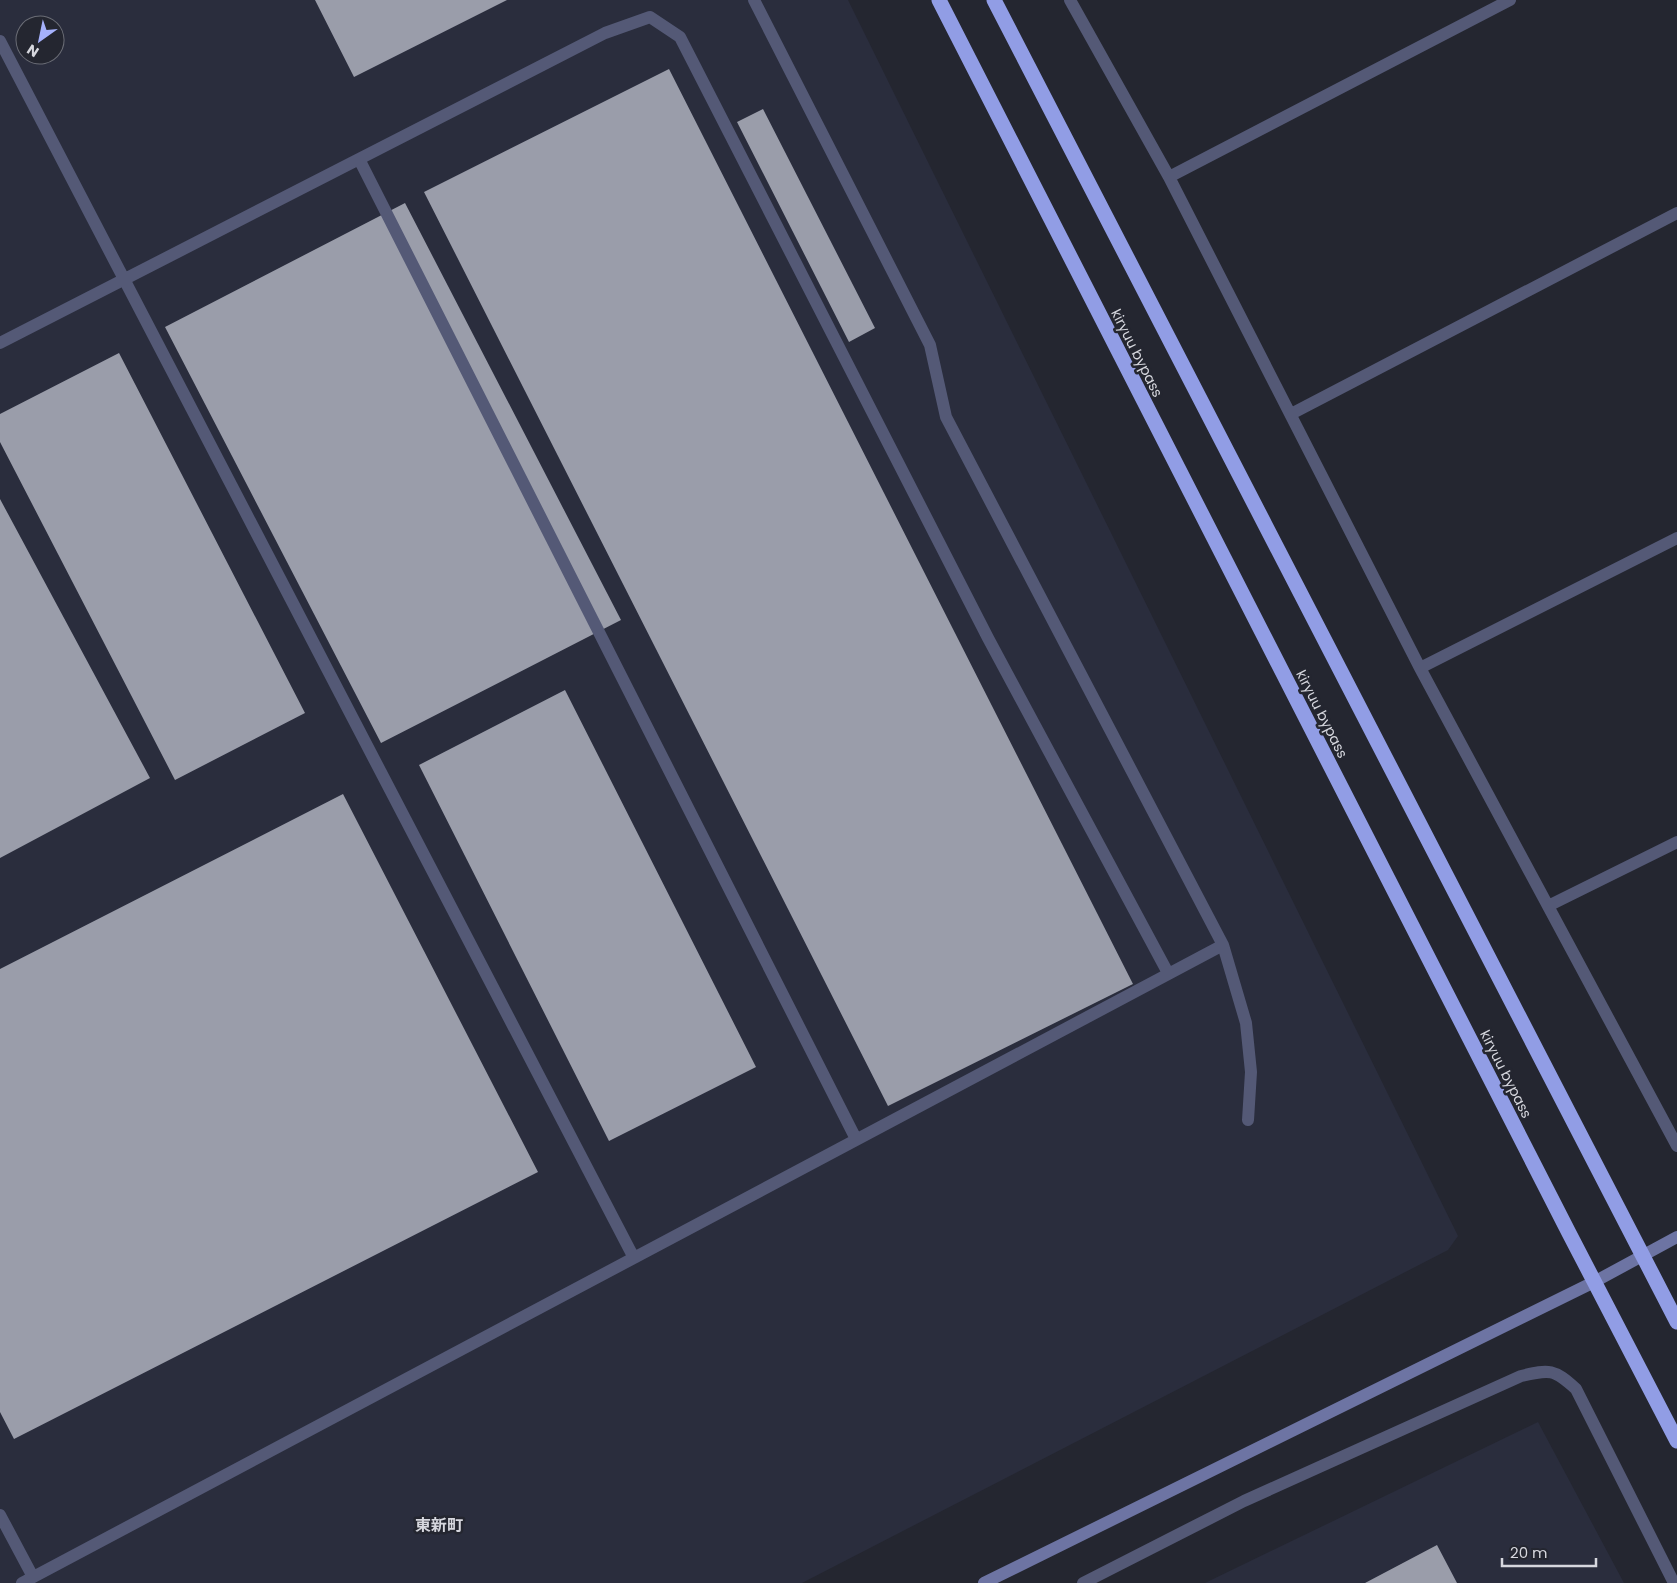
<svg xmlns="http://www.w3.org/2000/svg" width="1677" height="1583" viewBox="0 0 1677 1583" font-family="Poppins,'Noto Sans JP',sans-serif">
<rect width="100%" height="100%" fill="#242630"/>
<path fill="#2a2d3d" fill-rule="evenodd" d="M 0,0 L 848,0 L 1458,1236 L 1448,1250 L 802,1583 L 0,1583 ZM 25,25 L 55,25 L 55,55 L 25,55 Z
M 1538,1422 L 1624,1583 L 1205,1583 Z"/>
<path fill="#9a9daa" d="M 315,0 L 507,0 L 354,77 Z
M 669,69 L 1133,984 L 888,1106 L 424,192 Z
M 763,109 L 875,328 L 849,342 L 737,122 Z
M 405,203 L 621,620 L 381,743 L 165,327 Z
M 119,353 L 305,713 L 175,780 L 0,442 L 0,414 Z
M 0,499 L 150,778 L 0,858 Z
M 565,690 L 756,1067 L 609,1141 L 419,765 Z
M 343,794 L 538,1172 L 14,1439 L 0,1412 L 0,969 Z
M 1437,1545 L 1457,1583 L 1365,1583 Z"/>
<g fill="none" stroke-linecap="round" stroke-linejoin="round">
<path stroke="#545976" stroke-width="12" d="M 754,0 L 930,345 L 946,417 L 1223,945 L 1246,1023 L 1251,1072 L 1248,1120
M 0,41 L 634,1258
M 359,159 L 856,1139
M 0,343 L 605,33 L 650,17 L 680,37 L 988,638 L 1168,973
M 0,1515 L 33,1577
M 22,1583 L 1223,945"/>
<path stroke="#545976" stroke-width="12" d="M 1070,0 L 1169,177 L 1420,668 L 1677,1146
M 1169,177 L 1510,0
M 1291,414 L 1677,213
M 1420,668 L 1677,538
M 1548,906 L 1677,842
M 1083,1583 L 1244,1501 L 1521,1376 C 1550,1369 1554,1369 1576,1389 L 1674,1583"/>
<path stroke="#6d74a3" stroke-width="12" d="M 984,1583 L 1594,1282 L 1677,1237"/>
<path stroke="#919de5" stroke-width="15" d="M 939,0 L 1569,1233 L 1677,1441
M 994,0 L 1677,1322"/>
</g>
<g text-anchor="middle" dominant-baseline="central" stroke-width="5" stroke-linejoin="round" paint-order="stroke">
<g font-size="14" fill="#d6d7de" stroke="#242630">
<text transform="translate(1137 353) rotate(63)">kiryuu bypass</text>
<text transform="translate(1322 714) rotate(63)">kiryuu bypass</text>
<text transform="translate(1506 1074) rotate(63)">kiryuu bypass</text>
</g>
<g font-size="16" font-weight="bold" fill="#d6d7de" stroke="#242630">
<text x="439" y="1525">東新町</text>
</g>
</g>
<g transform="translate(40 40) rotate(213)"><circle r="24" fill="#242630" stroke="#6b6d76"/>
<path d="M0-4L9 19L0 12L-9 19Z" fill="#a5b1fc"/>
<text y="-8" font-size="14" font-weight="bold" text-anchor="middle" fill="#d6d7de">N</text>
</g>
<path d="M1502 1558v8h94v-8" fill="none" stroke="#d6d7de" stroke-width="2.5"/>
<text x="1510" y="1558" font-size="15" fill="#d6d7de" stroke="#242630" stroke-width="4" paint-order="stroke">20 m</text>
</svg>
